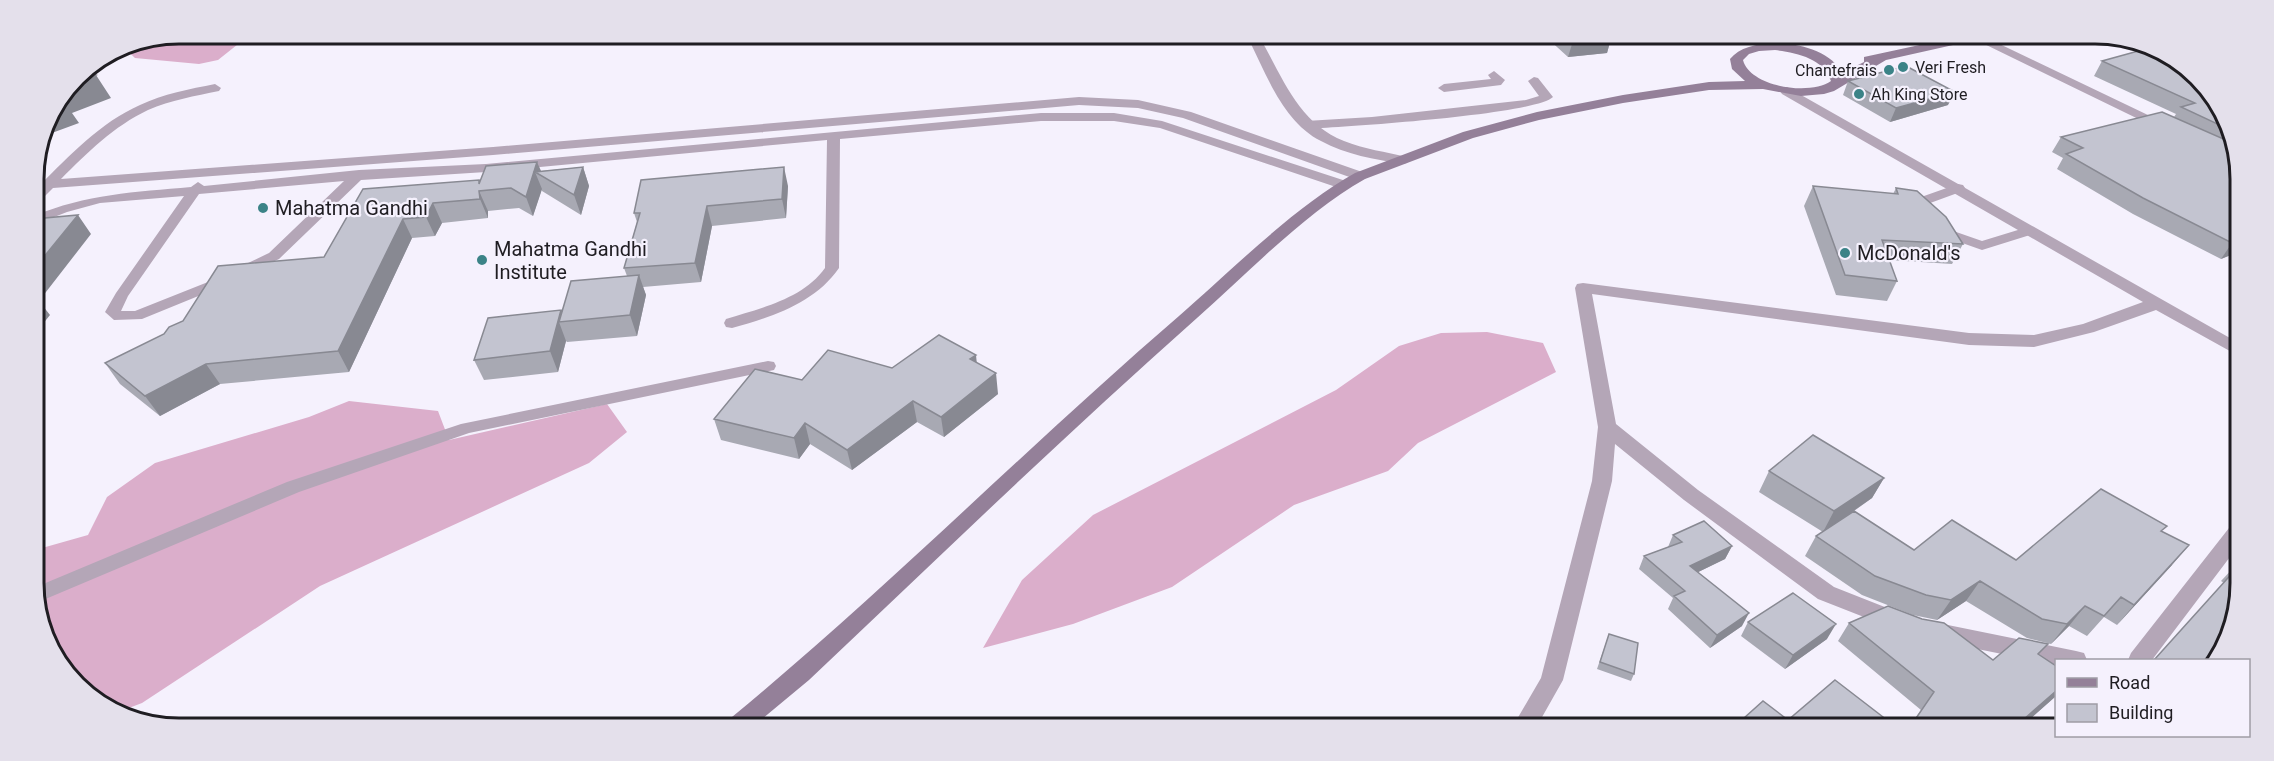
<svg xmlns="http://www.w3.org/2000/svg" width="2274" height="761" viewBox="0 0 2274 761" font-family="Roboto,sans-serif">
<rect width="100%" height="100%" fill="#f5f1fd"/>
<path fill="#dbaecb" d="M 178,33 L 252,33 L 218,60 L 199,64 L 135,58 L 121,45 Z
M 1487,332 L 1543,343 L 1556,372 L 1418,443 L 1388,471 L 1294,505 L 1172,587 L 1073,624 L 983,648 L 1022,580 L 1093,515 L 1336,390 L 1399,346 L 1441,333 Z
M 349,401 L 438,411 L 449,440 L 607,404 L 627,432 L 589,463 L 320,586 L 142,703 L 121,711 L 69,679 L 36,611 L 35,550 L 88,535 L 107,497 L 155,463 L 309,417 Z"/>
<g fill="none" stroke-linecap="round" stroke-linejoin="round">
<path fill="#b4a6b7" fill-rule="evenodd" d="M 1494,71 L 1505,80 L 1501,85 L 1444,92 L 1438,88 L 1444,84 L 1491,79 L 1488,75 Z
M 1534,77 L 1538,78 L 1553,97 C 1534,115 1343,127 1306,129 L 1300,125 L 1306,121 L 1372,117 L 1526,100 L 1539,96 L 1528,81 Z
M 215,84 L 221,88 L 219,91 C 195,96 171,100 148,110 C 114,126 87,153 61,179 L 493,147 L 1079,97 L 1138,100 L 1191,112 L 1365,173 L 1367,176 L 1365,179 L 1355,179 L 1183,118 L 1138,108 L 1079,105 L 493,155 L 53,188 L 38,203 L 33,204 L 33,192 L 40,185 C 69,156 101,122 140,105 C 163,94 190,89 215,84 Z
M 1041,113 L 1114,113 L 1162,121 L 1349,182 L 1351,185 L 1344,189 L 1339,188 L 1160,128 L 1114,121 L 1041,121 L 840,139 L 839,268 C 815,303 772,317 732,328 L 726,327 L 724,323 L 726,319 C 761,308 803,299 825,268 L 827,140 L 486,172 L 361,180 L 279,259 L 218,288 L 142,319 L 114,320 L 105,312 L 116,293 L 184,196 L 100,203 L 67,212 L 34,225 L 34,216 C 86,194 135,192 191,187 L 198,182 L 204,186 L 359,170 L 486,164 ZM 344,181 L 269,253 L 208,282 L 135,311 L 121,311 L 128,296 L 199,194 Z
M 1958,184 L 1963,185 L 1965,188 L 1963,191 L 1922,206 L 1925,210 L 1923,213 L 1913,213 L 1905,205 L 1907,202 Z
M 1939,226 L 1982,241 L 2031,226 L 2038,230 L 2036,233 L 1982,250 L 1934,233 L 1932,230 L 1934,227 Z
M 768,361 L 774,362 L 776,366 L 774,370 L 469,433 L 299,492 L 36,603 L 36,587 L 287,482 L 461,424 Z"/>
<path fill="#b4a6b7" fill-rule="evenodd" d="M 608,34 L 672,37 L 692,34 L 725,34 L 719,38 L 672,45 L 614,38 Z
M 1247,36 L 1259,36 C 1282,76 1298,123 1344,141 C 1364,149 1386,152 1407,157 L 1409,160 L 1407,163 L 1402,164 C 1375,159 1346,155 1321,141 C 1282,121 1266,73 1247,36 Z
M 1972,38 L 1987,38 L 2173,127 L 2171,130 L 2161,130 Z
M 1787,87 L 2237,342 L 2237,355 L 2156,310 L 2094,332 L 2034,347 L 1969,345 L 1592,294 L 1616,424 L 1698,490 L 1834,587 L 1905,615 L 1908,621 L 1905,627 L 1897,630 L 1818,599 L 1684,500 L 1615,444 L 1612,481 L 1563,680 L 1537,726 L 1513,726 L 1541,678 L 1592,481 L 1598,427 L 1575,288 L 1577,284 L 1583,283 L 1969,333 L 2034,335 L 2083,324 L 2143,302 L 1782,94 L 1780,91 L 1782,88 Z
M 2236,526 L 2236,549 L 2152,660 L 2128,660 L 2131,653 L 2229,528 Z
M 1938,623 L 2076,651 L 2084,653 L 2087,660 L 2056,660 L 2056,665 L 1938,641 L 1930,638 L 1927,632 L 1930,626 Z"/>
<path fill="#948099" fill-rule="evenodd" d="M 1952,38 L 1973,38 L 1971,41 L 1886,60 L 1834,91 L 1824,94 L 1801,96 L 1763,89 L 1709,90 L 1623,103 L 1539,120 L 1473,138 L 1365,179 C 1305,213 1250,271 1197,318 C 1065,435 938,558 809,680 L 756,724 L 728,724 L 732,717 C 886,590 1027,447 1179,316 C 1232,270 1294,207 1355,173 L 1463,132 L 1537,112 L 1623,95 L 1709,82 L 1745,81 L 1732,69 L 1730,59 C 1752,32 1827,41 1842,73 L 1864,62 L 1864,57 ZM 1775,50 C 1797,53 1823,58 1831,81 C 1810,96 1750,87 1743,60 L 1749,54 L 1759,51 Z"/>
</g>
<path fill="#a8a9b3" d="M 1546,37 L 1657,37 L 1610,42 L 1607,53 L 1568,57 Z
M 2102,61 L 2205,82 L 2238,150 L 2238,252 L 2221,259 L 2133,214 L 2057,169 L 2063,158 L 2052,152 L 2061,137 L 2174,117 L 2176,114 L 2094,76 Z
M 1848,81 L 1948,105 L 1890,122 L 1843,95 Z
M 537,162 L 541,171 L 583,167 L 589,186 L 581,215 L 542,191 L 542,189 L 533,216 L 519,208 L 488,211 L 488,218 L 442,223 L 435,236 L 412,238 L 349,372 L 220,384 L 160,416 L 120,384 L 105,363 L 324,257 L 479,180 L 480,182 Z
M 788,186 L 786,218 L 712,226 L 701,282 L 643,287 L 646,295 L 637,336 L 567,342 L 566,341 L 558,372 L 484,380 L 474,360 L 627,276 L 624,268 L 637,222 L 634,213 Z
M 1813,186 L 1893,194 L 1896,188 L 1963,244 L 1952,264 L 1889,260 L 1897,281 L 1887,301 L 1836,295 L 1804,206 Z
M 977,363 L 998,394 L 944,437 L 917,422 L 852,470 L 810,444 L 799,459 L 721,440 L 714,419 L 802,380 L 892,368 Z
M 1769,471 L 1884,478 L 1872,498 L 1854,511 L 1914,550 L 2016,560 L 2162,532 L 2172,565 L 2117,625 L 2104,617 L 2087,636 L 2069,626 L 2051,644 L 2027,638 L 1966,601 L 1937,620 L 1913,615 L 1862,595 L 1805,556 L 1816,536 L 1823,532 L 1759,492 Z
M 1673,535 L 1732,546 L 1725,559 L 1698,572 L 1742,626 L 1710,648 L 1668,609 L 1673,598 L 1639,569 L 1644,556 L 1668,547 Z
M 2236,565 L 2236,621 L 2224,583 L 2221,581 Z
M 1748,622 L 1827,639 L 1785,669 L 1741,636 Z
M 1849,623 L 1993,660 L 2039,655 L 2056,666 L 2056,696 L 2020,728 L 1909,727 L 1921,710 L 1838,641 Z
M 1609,634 L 1634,674 L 1631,681 L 1597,669 Z"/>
<path fill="#888992" d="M 1597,37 L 1657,37 L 1610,42 L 1607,53 L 1568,57 L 1573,41 Z
M 96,75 L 111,98 L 72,113 L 79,123 L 41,137 L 44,122 L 69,85 Z
M 1955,92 L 1948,105 L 1890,122 L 1896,108 Z
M 537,162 L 543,176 L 535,172 L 542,189 L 533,216 L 526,197 Z
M 583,167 L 589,186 L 581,215 L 574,195 Z
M 784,167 L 788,186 L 786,218 L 782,199 Z
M 479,191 L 488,211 L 488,218 L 480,199 Z
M 433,203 L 442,223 L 435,236 L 426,217 Z
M 707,206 L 712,226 L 701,282 L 695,263 Z
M 78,215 L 91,234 L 39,301 L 50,315 L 34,335 L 34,269 Z
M 403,219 L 412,238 L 349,372 L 338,351 Z
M 2238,241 L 2238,252 L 2221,259 L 2232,243 Z
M 639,275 L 646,295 L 637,336 L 630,315 Z
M 561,310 L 565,321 L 559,322 L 566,341 L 558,372 L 550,351 Z
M 976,355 L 978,375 L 970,359 Z
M 206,364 L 220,384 L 160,416 L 145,396 Z
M 996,373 L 998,394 L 944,437 L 941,417 Z
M 913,401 L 917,422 L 852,470 L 847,450 Z
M 805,423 L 810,444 L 799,459 L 794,438 Z
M 1884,478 L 1872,498 L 1823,532 L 1834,511 Z
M 2189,545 L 2172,565 L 2117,625 L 2134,605 Z
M 1732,546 L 1725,559 L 1684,579 L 1690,566 Z
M 1980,581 L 1966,601 L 1937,620 L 1951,600 Z
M 2085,606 L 2069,626 L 2051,644 L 2067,624 Z
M 1749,613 L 1742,626 L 1710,648 L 1717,635 Z
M 1836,624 L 1827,639 L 1785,669 L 1793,655 Z
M 2056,691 L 2056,696 L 2020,728 L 2015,727 Z"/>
<path fill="#c3c4d0" stroke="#888992" stroke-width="1.5" d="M 1567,37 L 1611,37 L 1573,41 Z
M 2149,48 L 2205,82 L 2228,129 L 2181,107 L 2195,103 L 2102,61 Z
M 1906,66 L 1955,92 L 1896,108 L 1848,81 Z
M 84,70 L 96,75 L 69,85 L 76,75 Z
M 2162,112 L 2235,144 L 2238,150 L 2238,241 L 2232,243 L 2143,198 L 2066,154 L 2083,148 L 2061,137 Z
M 537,162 L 526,197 L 511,188 L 479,191 L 480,199 L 433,203 L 426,217 L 403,219 L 338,351 L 206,364 L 145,396 L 105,363 L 164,334 L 169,327 L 183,321 L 218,266 L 324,257 L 363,189 L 479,180 L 479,184 L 486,166 Z
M 583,167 L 574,195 L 535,172 Z
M 784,167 L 782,199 L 707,206 L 695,263 L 624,268 L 640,213 L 634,213 L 641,180 Z
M 1813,186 L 1898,194 L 1896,188 L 1917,191 L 1946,217 L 1963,244 L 1882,240 L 1897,281 L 1845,275 Z
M 78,215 L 34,269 L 34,219 Z
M 639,275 L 630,315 L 559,322 L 571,281 Z
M 561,310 L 550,351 L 474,360 L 488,318 Z
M 939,335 L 976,355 L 970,359 L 996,373 L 941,417 L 913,401 L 847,450 L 805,423 L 794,438 L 714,419 L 755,369 L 802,380 L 828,350 L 892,368 Z
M 1813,435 L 1884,478 L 1834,511 L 1769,471 Z
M 2101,489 L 2167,526 L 2161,531 L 2189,545 L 2134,605 L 2121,597 L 2104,616 L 2085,606 L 2067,624 L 2042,619 L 1980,581 L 1951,600 L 1926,595 L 1875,576 L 1816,536 L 1854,511 L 1914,550 L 1952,520 L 2016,560 Z
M 1704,521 L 1732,546 L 1690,566 L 1749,613 L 1717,635 L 1674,596 L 1685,591 L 1644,556 L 1682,542 L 1673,535 Z
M 2236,569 L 2236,621 L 2218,660 L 2154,660 Z
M 1793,593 L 1836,624 L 1793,655 L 1748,622 Z
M 1888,606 L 1922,619 L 1944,623 L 1993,660 L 2019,638 L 2048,644 L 2038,654 L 2056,666 L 2056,691 L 2015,727 L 1986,727 L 1973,718 L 1963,727 L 1910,727 L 1934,692 L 1849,623 Z
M 1609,634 L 1638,643 L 1634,674 L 1600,662 Z
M 1835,680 L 1896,727 L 1734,727 L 1763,701 L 1788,720 Z"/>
<g fill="#3b8387" stroke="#f5f1fd" stroke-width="2">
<circle cx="1903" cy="67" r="6"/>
<circle cx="1889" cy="70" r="6"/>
<circle cx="1859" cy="94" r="6"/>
<circle cx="263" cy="208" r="6"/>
<circle cx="1845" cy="253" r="6"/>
<circle cx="482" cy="260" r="6"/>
</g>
<g text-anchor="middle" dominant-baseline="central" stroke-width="4.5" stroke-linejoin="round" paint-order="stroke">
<g font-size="16" fill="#1f1d22" stroke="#f5f1fd" text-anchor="start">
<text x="1915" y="67">Veri Fresh</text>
<text x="1877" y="70" text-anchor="end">Chantefrais</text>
<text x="1871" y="94">Ah King Store</text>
</g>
<g font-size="20" fill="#1f1d22" stroke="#f5f1fd" text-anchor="start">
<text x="275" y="208">Mahatma Gandhi</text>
<text x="494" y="249">Mahatma Gandhi<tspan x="494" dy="23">Institute</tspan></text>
<text x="1857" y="253">McDonald's</text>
</g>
</g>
<path d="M0 0H2274V761H0ZM179 44H2095A135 135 0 0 1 2230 179V583A135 135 0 0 1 2095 718H179A135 135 0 0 1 44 583V179A135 135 0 0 1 179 44Z" fill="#e4e0eb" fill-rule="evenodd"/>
<path fill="none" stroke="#1f1d22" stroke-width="3" d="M179 44H2095A135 135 0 0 1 2230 179V583A135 135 0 0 1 2095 718H179A135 135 0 0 1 44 583V179A135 135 0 0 1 179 44Z"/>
<rect x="2055" y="659" width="195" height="78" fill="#f5f1fd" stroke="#9f9ca5" stroke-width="1.5"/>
<rect x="2067" y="678" width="30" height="9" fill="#948099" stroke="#9f9ca5" stroke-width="1.5"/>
<text x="2109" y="689" font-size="18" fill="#1f1d22">Road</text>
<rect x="2067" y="704" width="30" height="18" fill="#c3c4d0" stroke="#9f9ca5" stroke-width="1.5"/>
<text x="2109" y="719" font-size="18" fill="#1f1d22">Building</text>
</svg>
